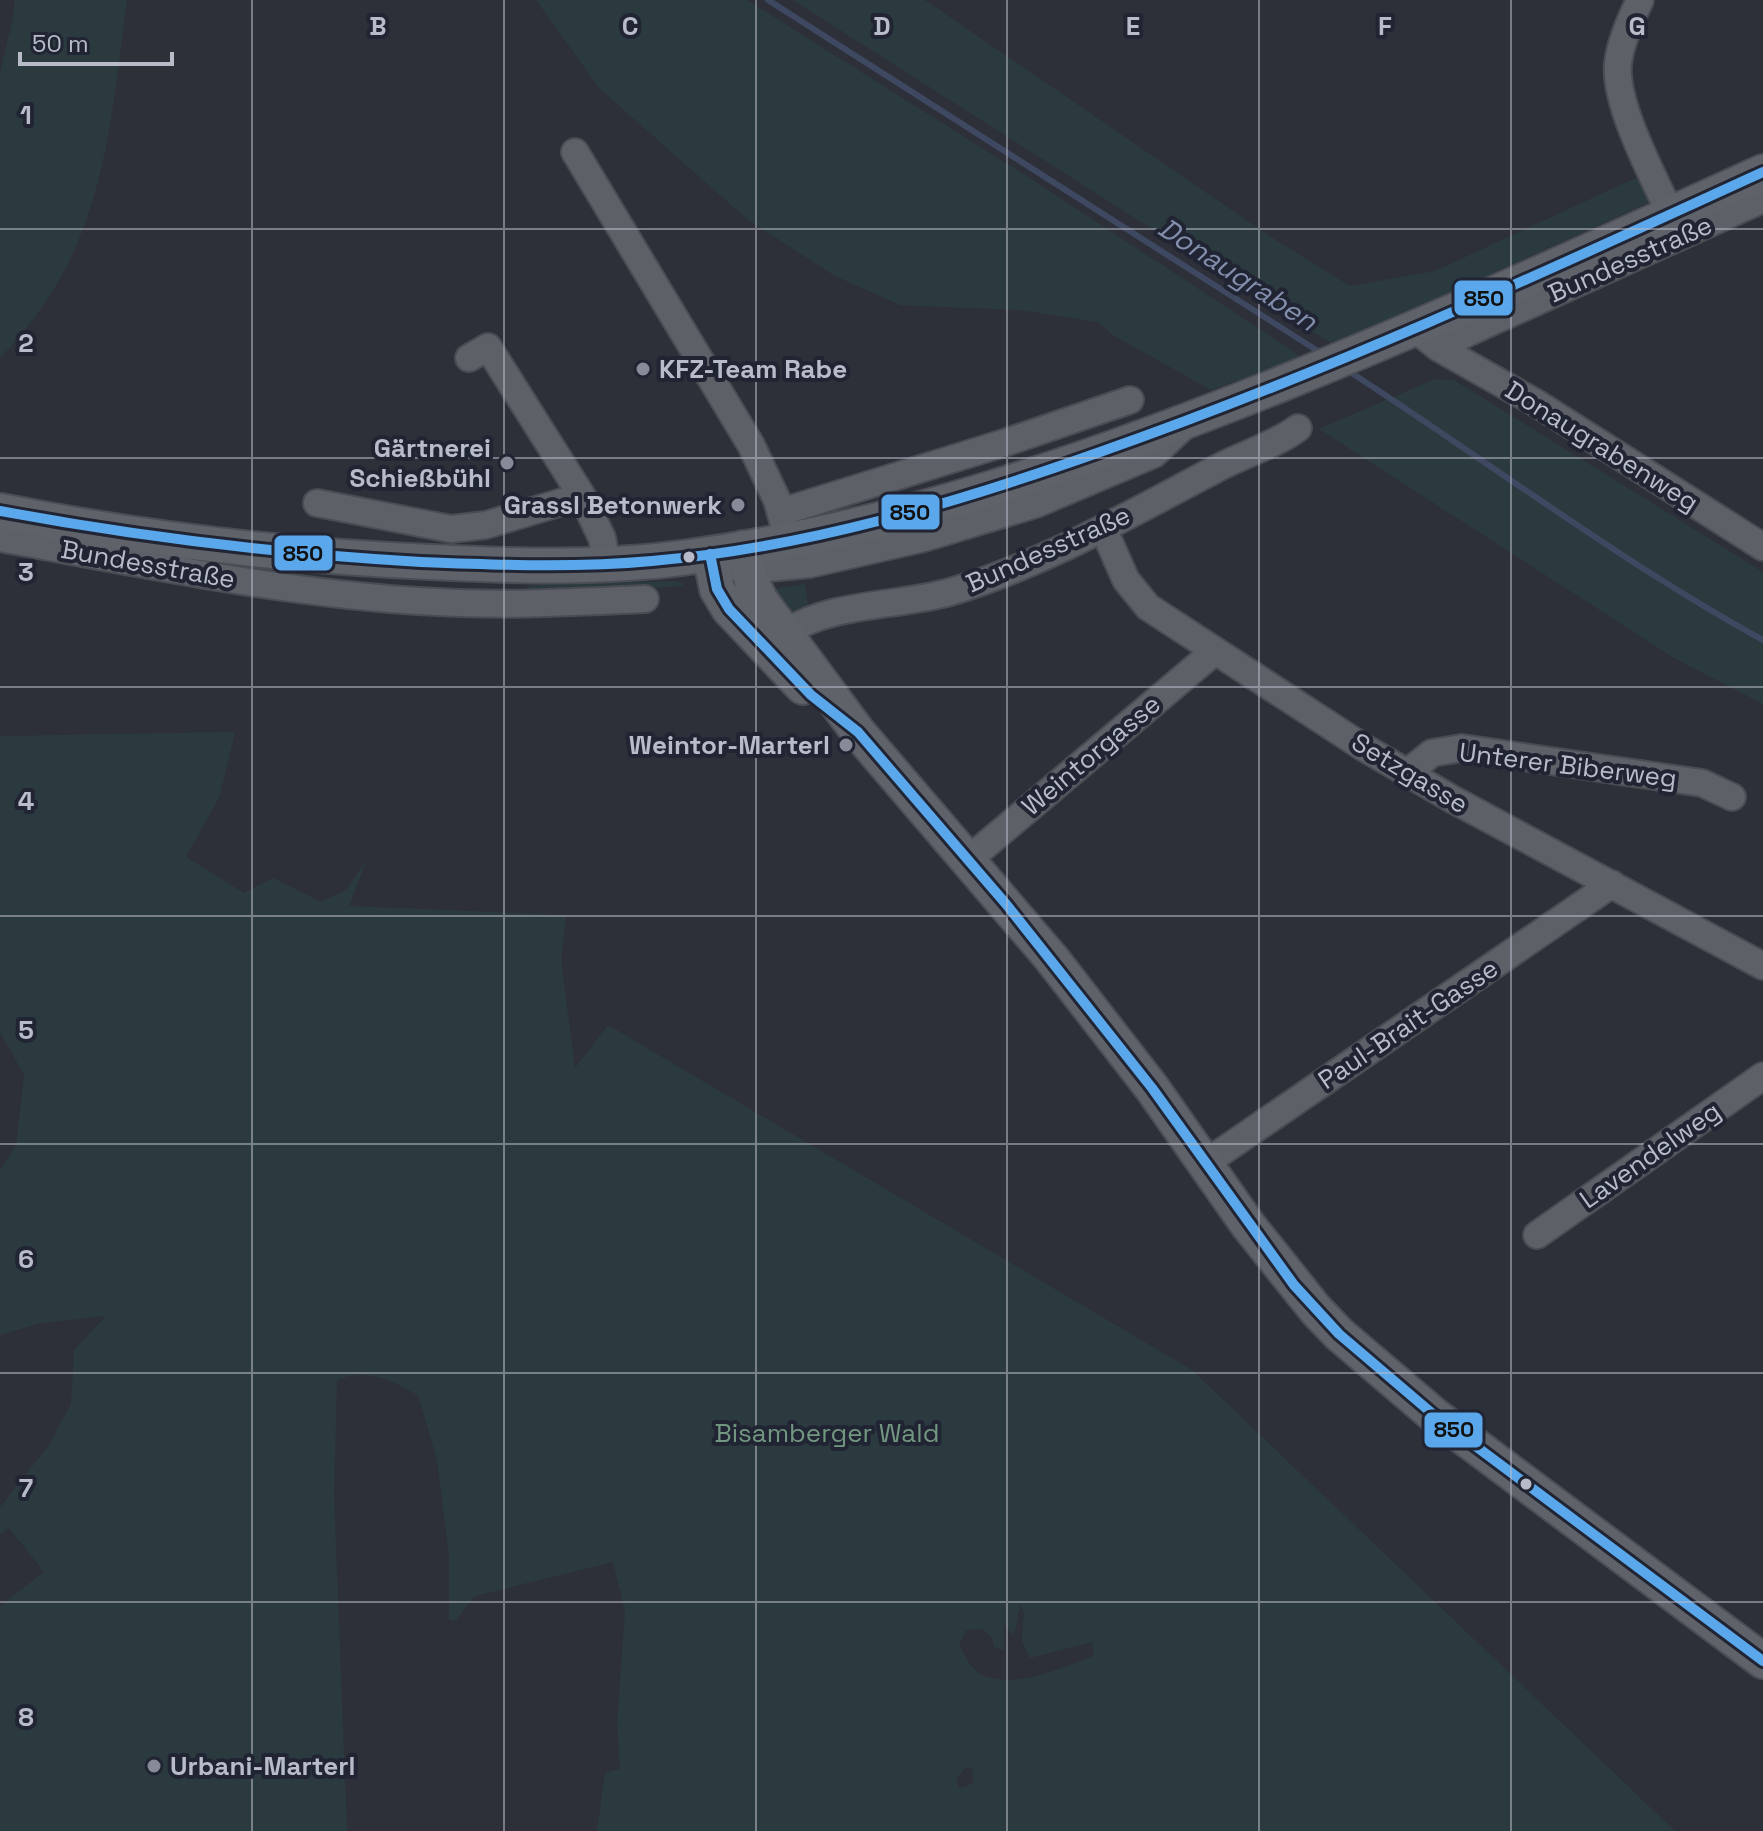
<svg xmlns="http://www.w3.org/2000/svg" width="1763" height="1831" viewBox="0 0 1763 1831" font-family="'Space Grotesk',sans-serif">
<rect width="100%" height="100%" fill="#2d3039"/>
<path fill="#2b3a3f" fill-rule="evenodd" d="M 15,0 L 127,0 C 112,111 106,223 36,315 C 25,330 14,345 0,357 L 0,73 L 13,18 Z
M 536,0 L 747,0 L 1028,177 L 1302,357 L 1211,390 L 1113,335 L 1098,322 L 1020,310 L 900,305 L 835,276 L 747,219 L 599,88 Z
M 793,0 L 925,0 L 1274,239 L 1350,286 L 1435,271 L 1642,175 L 1654,200 L 1334,345 Z
M 1435,379 L 1454,380 L 1763,572 L 1763,704 L 1674,658 L 1319,429 Z
M 674,581 L 682,582 L 683,586 L 591,592 L 525,592 L 525,590 L 531,585 Z
M 805,584 L 809,609 L 788,612 L 766,590 Z
M 235,732 L 219,798 L 186,857 L 244,893 L 273,878 L 321,902 L 346,890 L 367,859 L 349,906 L 566,915 L 561,960 L 575,1068 L 608,1025 L 1192,1370 L 1675,1831 L 597,1831 L 605,1773 L 620,1769 L 617,1723 L 625,1611 L 613,1562 L 475,1596 L 455,1621 L 449,1620 L 449,1555 L 437,1460 L 418,1395 C 390,1380 368,1367 337,1380 L 334,1495 L 347,1831 L 0,1831 L 0,1606 L 44,1572 L 9,1528 L 0,1534 L 0,1507 L 49,1445 L 71,1404 L 74,1350 L 106,1316 L 41,1323 L 0,1335 L 0,1170 L 16,1146 L 24,1075 L 0,1032 L 0,736 ZM 1020,1605 L 1024,1612 L 1022,1642 L 1030,1658 L 1092,1642 L 1094,1656 C 1062,1667 1017,1690 982,1675 C 971,1670 965,1655 959,1645 L 966,1630 L 982,1629 L 992,1638 L 994,1647 L 1004,1650 L 1004,1624 L 1014,1636 ZM 966,1767 L 973,1769 L 973,1783 L 963,1788 L 958,1787 L 956,1779 Z"/>
<g fill="none" stroke-linecap="round" stroke-linejoin="round">
<path stroke="#3e4861" stroke-width="6" d="M 768,0 L 1324,355
M 1347,370 C 1486,460 1618,560 1763,640"/>
<defs>
<path id="minor" d="M 1640,0 C 1631,19 1620,43 1618,64 C 1614,104 1654,178 1671,215
M 575,152 L 751,445 L 777,500 L 788,539
M 1415,329 L 1439,348 L 1536,403 L 1763,547
M 1439,348 L 1467,333 L 1763,199
M 469,358 L 488,347 L 582,496 L 602,538 L 607,564
M 317,503 L 451,529 L 486,525 L 582,496
M 781,512 L 1004,443 L 1130,400
M 1103,528 L 1126,580 L 1148,607 L 1363,747 L 1452,799 L 1763,966
M 0,538 C 145,564 291,595 438,602 C 507,606 576,602 645,599
M 734,567 L 749,570 L 810,564 L 924,538 L 1036,504 L 1154,454 L 1187,423
M 785,633 C 832,602 896,607 950,592 C 1044,564 1130,514 1216,469 C 1243,454 1274,446 1298,428
M 1407,773 L 1432,753 L 1462,748 L 1702,783 L 1732,797
M 968,860 L 1215,651
M 1204,1164 L 1612,884
M 1537,1235 L 1763,1076"/>
<path id="major" d="M 0,511 C 142,539 286,556 431,562 C 516,566 603,569 689,557 C 894,529 1089,461 1281,384 C 1444,318 1603,245 1763,172
M 743,548 L 753,585 L 761,601 L 858,732 L 1052,959 L 1152,1088 L 1248,1225 L 1316,1310 L 1339,1334 L 1434,1415 L 1763,1661
M 710,554 L 717,589 L 729,609 L 803,687"/>
</defs>
<use href="#minor" stroke="#494c52" stroke-width="30"/>
<use href="#major" stroke="#4b4d56" stroke-width="38"/>
<use href="#minor" stroke="#5d6067" stroke-width="26"/>
<use href="#major" stroke="#5f6269" stroke-width="34"/>
<defs>
<path id="bus-1" d="M 0,511 C 140,537 280,554 421,562 C 498,565 575,568 652,561 C 805,548 956,503 1100,452 C 1326,373 1545,272 1763,172
M 710,554 L 717,589 L 729,609 L 811,695 L 858,732 L 1006,904 L 1152,1088 L 1294,1285 L 1339,1334 L 1434,1415 L 1763,1661"/>
</defs>
<use href="#bus-1" stroke="#212533" stroke-width="16"/>
<use href="#bus-1" stroke="#5aa8eb" stroke-width="10"/>
</g>
<path fill="none" stroke="#b8bcc9" stroke-width="2" stroke-opacity="0.55" d="M 252,0 L 252,1831M 504,0 L 504,1831M 756,0 L 756,1831M 1007,0 L 1007,1831M 1259,0 L 1259,1831M 1511,0 L 1511,1831M 0,229 L 1763,229M 0,458 L 1763,458M 0,687 L 1763,687M 0,916 L 1763,916M 0,1144 L 1763,1144M 0,1373 L 1763,1373M 0,1602 L 1763,1602"/>
<g fill="#878b97" stroke="#212533" stroke-width="3">
<circle cx="643" cy="369" r="8"/>
<circle cx="507" cy="463" r="8"/>
<circle cx="738" cy="505" r="8"/>
<circle cx="846" cy="745" r="8"/>
<circle cx="154" cy="1766" r="8"/>
</g>
<g fill="#b8bcc9" stroke="#212533" stroke-width="3">
<circle cx="689" cy="557" r="7"/>
<circle cx="1526" cy="1484" r="7"/>
</g>
<g text-anchor="middle" dominant-baseline="central" stroke-width="8" stroke-linejoin="round" paint-order="stroke">
<g font-size="26" fill="#b8bcc9" stroke="#212533">
<text transform="translate(1630 259) rotate(-24)">Bundesstraße</text>
<text transform="translate(1602 446) rotate(32)">Donaugrabenweg</text>
<text transform="translate(1048 549) rotate(-24)">Bundesstraße</text>
<text transform="translate(148 564) rotate(10)">Bundesstraße</text>
<text transform="translate(1091 755) rotate(-40)">Weintorgasse</text>
<text transform="translate(1568 765) rotate(7)">Unterer Biberweg</text>
<text transform="translate(1410 773) rotate(31)">Setzgasse</text>
<text transform="translate(1408 1024) rotate(-34)">Paul-Brait-Gasse</text>
<text transform="translate(1650 1155) rotate(-35)">Lavendelweg</text>
</g>
<g font-size="26" font-weight="bold" fill="#b8bcc9" stroke="#212533" text-anchor="end">
<text x="659" y="369" text-anchor="start">KFZ-Team Rabe</text>
<text x="491" y="448">Gärtnerei<tspan x="491" dy="30">Schießbühl</tspan></text>
<text x="722" y="505">Grassl Betonwerk</text>
<text x="830" y="745">Weintor-Marterl</text>
<text x="170" y="1766" text-anchor="start">Urbani-Marterl</text>
</g>
<g font-size="26" fill="#729780" stroke="#212533">
<text x="827" y="1433">Bisamberger Wald</text>
</g>
<g font-size="28" font-style="italic" fill="#838ead" stroke="#212533">
<text transform="translate(1238 274) rotate(33)">Donaugraben</text>
</g>
</g>
<g font-size="26" text-anchor="middle" font-weight="bold" fill="#b8bcc9" stroke="#212533" stroke-width="8" stroke-linejoin="round" paint-order="stroke">
<text x="378" y="35">B</text>
<text x="630" y="35">C</text>
<text x="882" y="35">D</text>
<text x="1133" y="35">E</text>
<text x="1385" y="35">F</text>
<text x="1637" y="35">G</text>
<text x="26" y="124">1</text>
<text x="26" y="352">2</text>
<text x="26" y="581">3</text>
<text x="26" y="810">4</text>
<text x="26" y="1039">5</text>
<text x="26" y="1268">6</text>
<text x="26" y="1497">7</text>
<text x="26" y="1726">8</text>
</g>
<g stroke="#212533" stroke-width="3">
<rect x="1453" y="279" width="61" height="38" rx="8" fill="#5aa8eb"/>
<rect x="880" y="493" width="61" height="38" rx="8" fill="#5aa8eb"/>
<rect x="273" y="534" width="61" height="38" rx="8" fill="#5aa8eb"/>
<rect x="1423" y="1411" width="61" height="38" rx="8" fill="#5aa8eb"/>
</g>
<g font-size="22" text-anchor="middle" font-weight="bold" fill="#111">
<text x="1484" y="306">850</text>
<text x="910" y="520">850</text>
<text x="303" y="561">850</text>
<text x="1454" y="1437">850</text>
</g>
<path d="M20 52v12h152v-12" fill="none" stroke="#b8bcc9" stroke-width="4"/>
<text x="32" y="52" font-size="24" fill="#b8bcc9" stroke="#212533" stroke-width="6" paint-order="stroke">50 m</text>
</svg>
